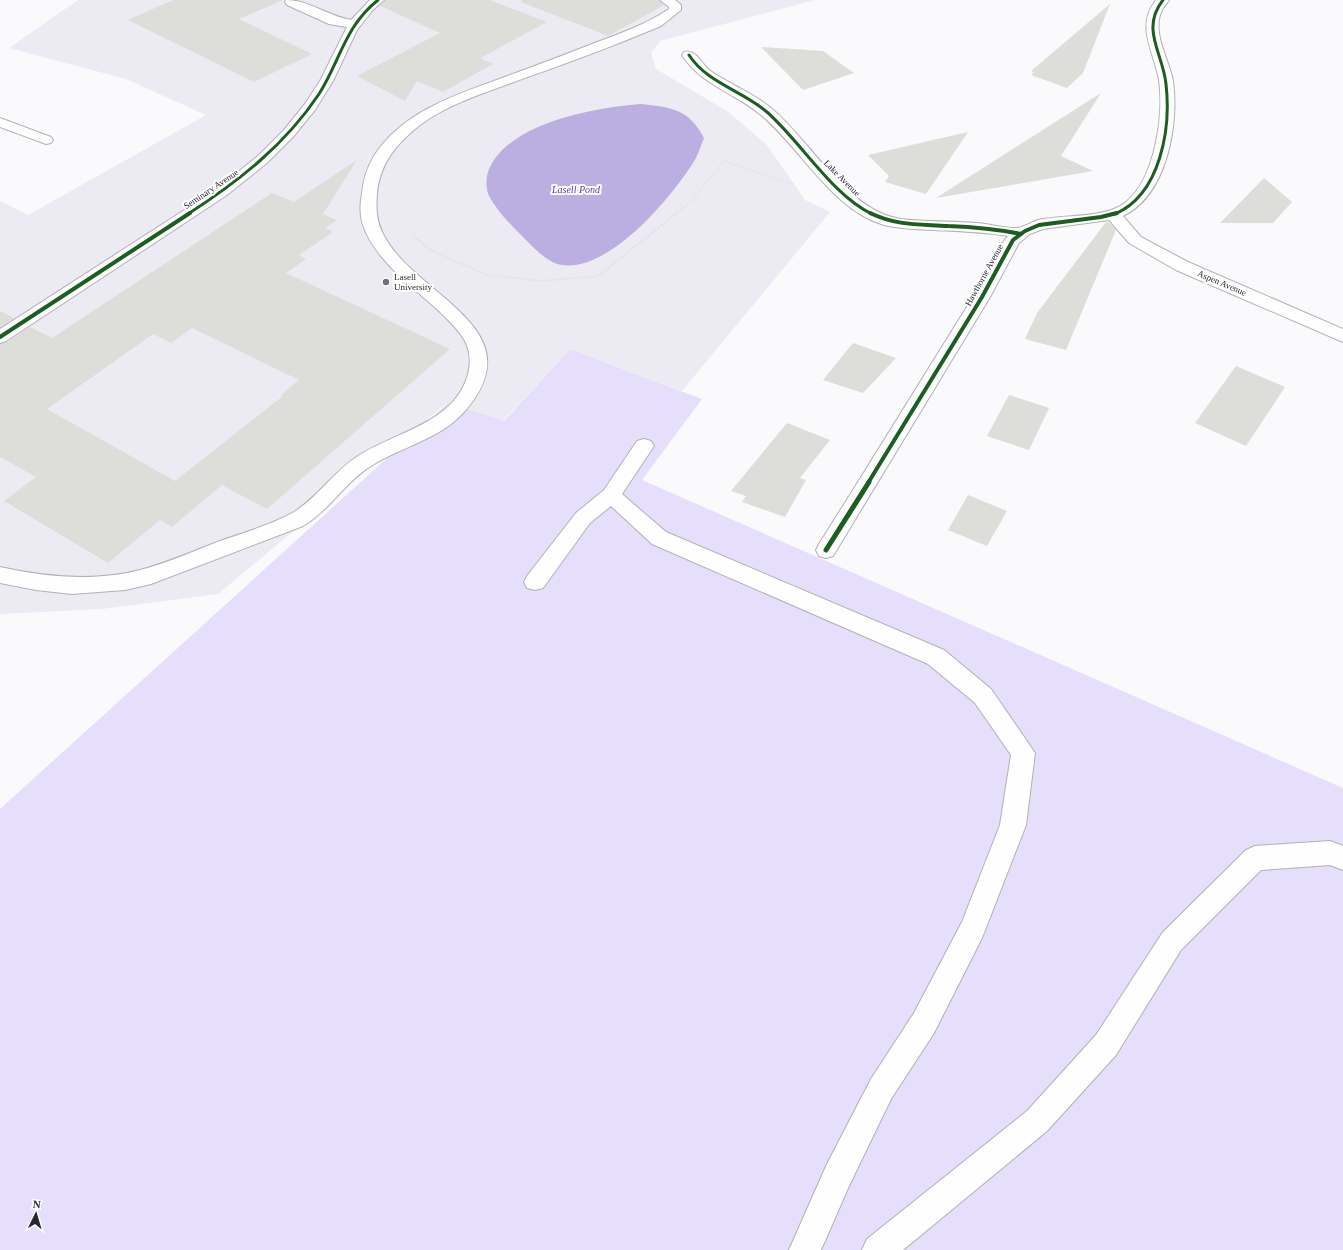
<svg xmlns="http://www.w3.org/2000/svg" width="1343" height="1250" viewBox="0 0 1343 1250" font-family="'Times New Roman',serif">
<rect width="100%" height="100%" fill="#faf9fc"/>
<path fill="#ecebf3" d="M 78,0 L 815,0 L 660,41 L 651,53 L 656,69 L 727,111 L 767,145 L 805,200 L 830,212 L 682,391 L 570,349 L 503,421 L 447,403 L 218,594 L 102,609 L 0,614 L 0,201 L 28,215 L 206,115 L 126,79 L 9,48 Z"/>
<path fill="#e5dffb" d="M 570,349 L 702,399 L 642,480 L 1343,788 L 1343,1250 L 0,1250 L 0,809 L 448,403 L 504,421 Z"/>
<path fill="#baafe0" d="M 640,104 C 671,107 689,109 704,138 C 701,145 699,152 696,158 C 674,195 610,272 562,265 C 545,263 527,240 515,229 C 506,220 495,207 489,196 C 485,187 486,175 490,167 C 512,122 595,108 640,104 Z"/>
<path fill="#ddddda" fill-rule="evenodd" d="M 173,0 L 283,0 L 239,19 L 312,54 L 254,82 L 128,20 Z
M 385,0 L 490,0 L 547,22 L 480,58 L 493,64 L 443,92 L 417,81 L 405,101 L 357,76 L 440,33 L 380,6 Z
M 522,0 L 659,0 L 664,5 L 608,36 L 521,2 Z
M 1110,4 L 1083,73 L 1067,88 L 1031,75 L 1034,72 L 1031,71 Z
M 761,47 L 823,51 L 854,73 L 803,90 Z
M 1101,93 L 1061,156 L 1093,171 L 936,198 Z
M 968,132 L 926,194 L 885,182 L 889,176 L 868,155 Z
M 357,160 L 323,214 L 337,220 L 325,228 L 333,232 L 299,255 L 306,259 L 286,273 L 450,349 L 267,509 L 222,485 L 172,527 L 160,520 L 108,563 L 4,501 L 36,477 L 0,457 L 0,344 L 7,342 L 30,327 L 52,338 L 272,193 L 294,202 ZM 192,328 L 299,380 L 281,395 L 283,396 L 175,481 L 47,409 L 153,334 L 171,343 Z
M 1264,178 L 1292,202 L 1273,223 L 1220,223 Z
M 1106,222 L 1108,222 L 1116,230 L 1066,350 L 1025,339 L 1037,313 Z
M 0,311 L 14,318 L 0,327 Z
M 853,343 L 896,358 L 863,393 L 823,380 Z
M 1236,366 L 1285,387 L 1246,446 L 1195,423 Z
M 1009,395 L 1049,408 L 1029,450 L 987,436 Z
M 787,423 L 830,440 L 800,478 L 806,480 L 785,517 L 742,502 L 746,496 L 731,491 Z
M 968,495 L 1007,511 L 987,546 L 948,530 Z"/>
<g fill="none" stroke-linecap="round" stroke-linejoin="round">
<defs>
<path id="minor" d="M 286,0 C 309,0 328,16 351,20 L 370,0 L 384,0 L 372,11 L 357,30 L 333,81 L 315,110 L 293,137 L 268,162 L 227,195 L 6,341 L 0,343 L 0,329 L 217,189 L 258,156 L 283,131 L 305,104 L 320,81 L 347,27 L 329,24 L 287,5 L 285,2 Z
M 660,0 L 675,0 L 681,5 L 681,10 L 661,26 L 644,33 C 601,51 558,66 514,82 C 482,94 448,104 420,125 C 397,143 380,163 377,193 C 376,207 376,219 382,232 C 412,296 539,327 464,412 C 440,439 401,447 371,466 C 345,482 330,510 303,526 L 151,584 L 125,590 L 72,594 L 36,590 L 0,583 L 0,567 C 45,577 95,582 140,570 C 167,563 194,551 220,541 C 245,532 271,525 294,512 C 318,497 334,471 358,456 C 395,432 455,423 468,374 C 471,363 470,351 465,341 C 459,330 448,320 439,311 C 412,286 373,259 362,222 C 360,213 360,203 362,194 C 363,180 367,168 374,156 C 402,112 455,95 502,78 C 532,67 562,56 592,44 C 619,34 645,25 669,9 L 669,7 Z
M 1156,0 L 1169,0 C 1167,3 1164,6 1162,10 C 1151,32 1169,59 1173,81 C 1179,125 1167,195 1123,216 L 1141,237 L 1188,262 L 1343,329 L 1343,342 L 1176,270 L 1129,243 L 1109,220 L 1043,229 L 1030,234 L 1019,243 L 990,297 L 833,556 L 826,558 L 819,556 L 816,550 L 819,544 C 868,467 916,388 965,310 C 980,287 991,256 1008,236 C 983,232 958,231 932,230 C 916,229 900,229 884,225 C 832,210 801,148 761,115 C 735,93 701,85 682,55 L 684,52 C 696,49 701,63 709,70 C 729,84 753,93 771,108 C 811,141 847,211 901,219 C 926,222 952,221 977,223 C 990,224 1003,228 1016,228 C 1022,228 1032,222 1038,220 C 1065,214 1105,219 1126,202 C 1155,179 1164,115 1159,80 C 1154,51 1135,27 1156,0 Z
M 0,118 L 51,137 L 53,140 L 51,143 L 46,144 L 0,127 Z
M 644,439 L 651,441 L 654,446 L 622,494 L 666,532 L 944,650 L 991,689 L 1035,753 L 1026,825 L 982,938 L 934,1033 L 891,1099 L 849,1186 L 821,1250 L 789,1250 L 827,1164 L 871,1079 L 914,1013 L 962,922 L 1000,825 L 1011,755 L 975,703 L 928,664 L 652,544 L 611,506 L 590,523 L 543,588 L 535,590 L 527,588 L 524,582 L 527,576 L 576,513 L 604,490 L 637,441 Z
M 1330,841 L 1343,846 L 1343,870 L 1330,865 L 1261,870 L 1181,950 L 1116,1055 L 1047,1131 L 903,1250 L 862,1250 L 867,1239 L 1027,1111 L 1096,1035 L 1163,932 L 1246,850 L 1255,846 Z"/>
</defs>
<use href="#minor" stroke="#b1b0b4" stroke-width="2"/>
<path stroke="#e3e3e4" stroke-width="1.5" stroke-dasharray="2 1.5" stroke-linecap="butt" d="M 675,214 L 691,201 L 724,161 L 793,184"/>
<path stroke="#e3e3e4" stroke-width="2" stroke-dasharray="2.5 1.5" stroke-linecap="butt" d="M 413,236 L 432,251 L 487,275 L 541,281 L 598,276 L 677,213"/>
<use href="#minor" fill="#fefeff" fill-rule="evenodd"/>
<defs>
<path id="cycleway-far2" d="M 689,55 C 707,83 743,91 767,112 C 801,142 832,195 872,214
M 188,214 C 239,181 285,145 319,94 C 340,61 345,26 378,0
M 1115,214 C 1161,194 1171,128 1166,84 C 1163,53 1140,29 1163,0"/>
<path id="cycleway-far1" d="M 870,213 C 897,226 919,224 948,226 C 972,227 997,229 1021,234
M 0,337 L 190,213
M 868,483 L 982,297 L 1013,240 L 1025,231 L 1039,225 L 1101,217 L 1117,213"/>
<path id="cycleway" d="M 826,550 L 869,482"/>
</defs>
<use href="#cycleway-far2" stroke="#fff" stroke-width="4.5"/>
<use href="#cycleway-far1" stroke="#fff" stroke-width="6"/>
<use href="#cycleway" stroke="#fff" stroke-width="8"/>
<use href="#cycleway-far2" stroke="#1b5e20" stroke-width="3"/>
<use href="#cycleway-far1" stroke="#1b5e20" stroke-width="4"/>
<use href="#cycleway" stroke="#1b5e20" stroke-width="5"/>
</g>
<circle fill="#717076" stroke="#fff" stroke-width="1.5" cx="386" cy="282" r="4"/>
<g text-anchor="middle" dominant-baseline="central" stroke-width="4" stroke-linejoin="round" paint-order="stroke">
<g font-size="9" fill="#27262e" stroke="#fff">
<text transform="translate(842 178) rotate(45)">Lake Avenue</text>
<text transform="translate(211 189) rotate(-34)">Seminary Avenue</text>
<text transform="translate(984 275) rotate(-61)">Hawthorne Avenue</text>
<text transform="translate(1222 283) rotate(23)">Aspen Avenue</text>
</g>
<g font-size="9" fill="#27262e" stroke="#fff" text-anchor="start">
<text x="394" y="277">Lasell<tspan x="394" dy="10">University</tspan></text>
</g>
<g font-size="10" font-style="italic" fill="#5b4194" stroke="#fff">
<text x="576" y="189">Lasell Pond</text>
</g>
</g>
<g transform="translate(36 1214) rotate(5)" stroke="#ffffff" stroke-width="3" paint-order="stroke">
<path d="M0-3L7 15L0 10L-7 15Z" fill="#27262e"/>
<text y="-6" font-size="11" font-weight="bold" text-anchor="middle" fill="#27262e">N</text>
</g>
</svg>
